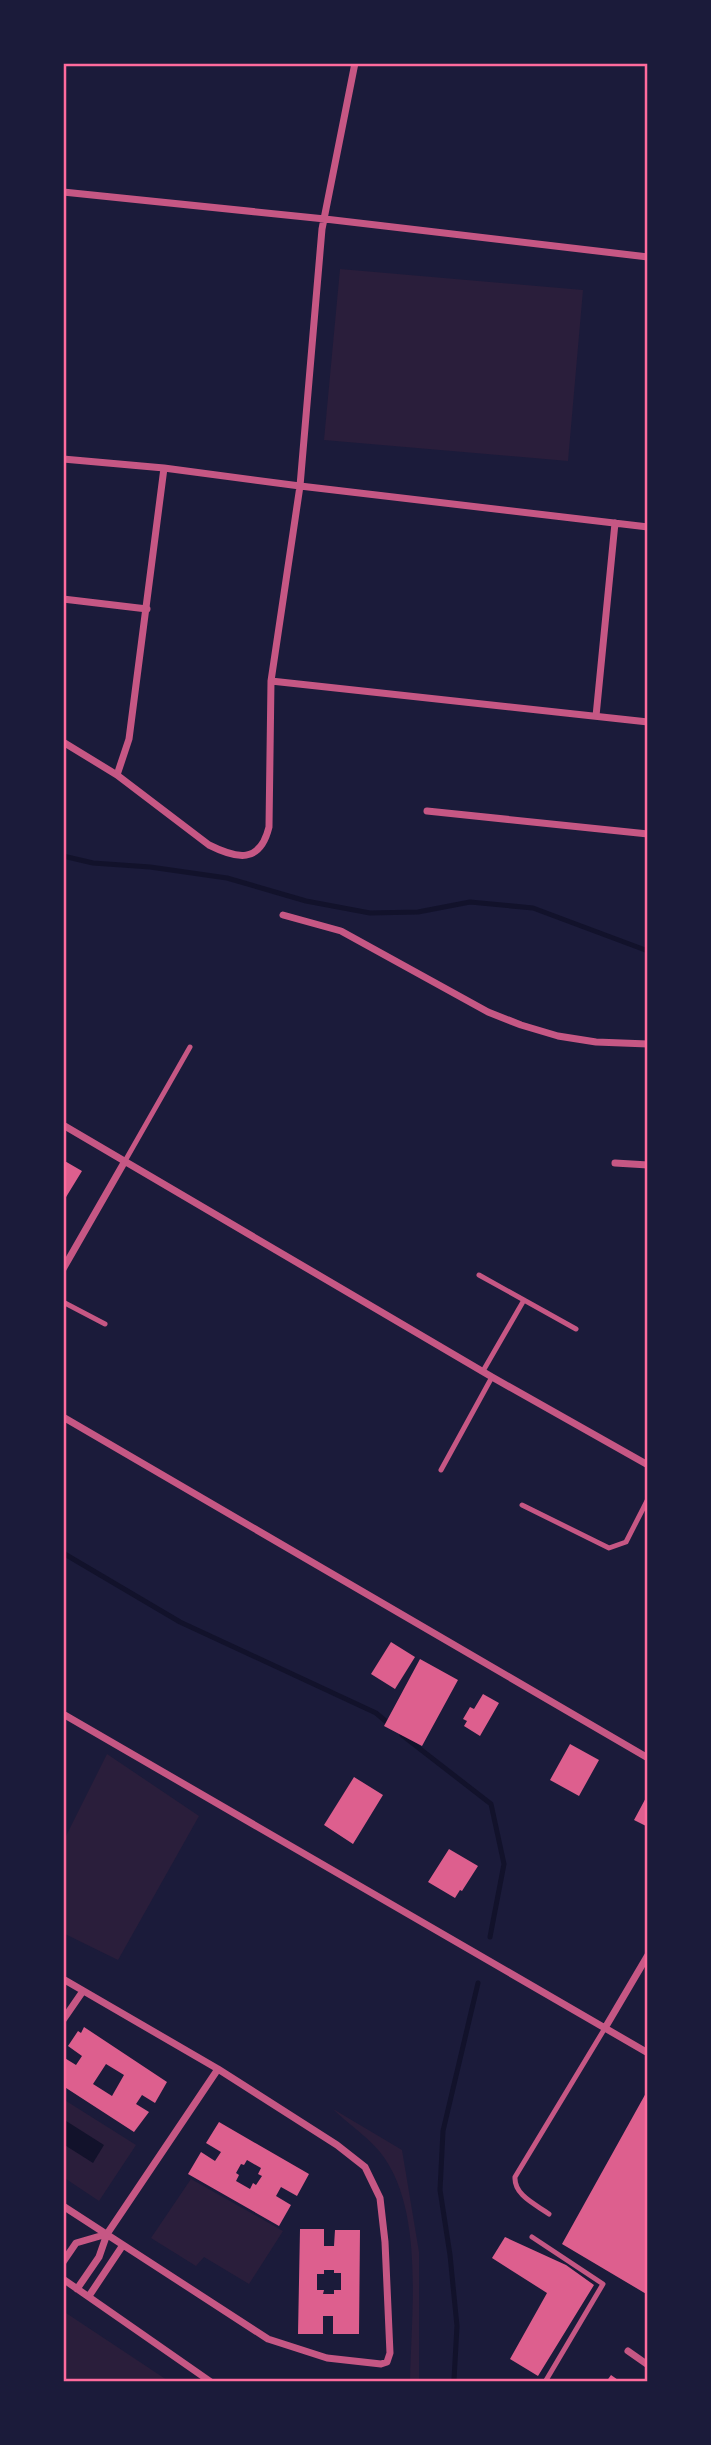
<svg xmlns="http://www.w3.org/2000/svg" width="711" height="2445" viewBox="0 0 711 2445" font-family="Quicksand,sans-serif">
<rect width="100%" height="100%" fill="#1b1b3a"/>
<path fill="#2a1e3b" d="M 340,269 L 583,290 L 568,461 L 324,440 Z
M 107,1754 L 199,1816 L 118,1960 L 63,1933 L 63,1842 Z
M 63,2099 L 136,2145 L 99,2201 L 63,2177 Z
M 333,2109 L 402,2150 L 419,2252 L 419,2382 L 410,2382 C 411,2314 425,2208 380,2152 C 366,2135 348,2124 333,2109 Z
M 191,2179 L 283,2231 L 249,2284 L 204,2257 L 196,2266 L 151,2238 Z
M 63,2311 L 170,2382 L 63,2382 Z"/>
<path fill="#12122b" d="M 63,2119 L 104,2145 L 93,2163 L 63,2144 Z"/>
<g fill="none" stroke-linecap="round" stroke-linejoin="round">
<path stroke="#12122b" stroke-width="5" d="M 63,856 L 93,863 L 150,867 L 227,878 L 306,901 L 370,913 L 418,912 L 470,902 L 533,908 L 648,951
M 63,1553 L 180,1622 L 376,1713 L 389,1724
M 402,1735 L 491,1804 L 504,1864 L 490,1937
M 454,2380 L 457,2326 L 450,2255 L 440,2190 L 443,2131 L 478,1983"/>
</g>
<path fill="#dd5f8e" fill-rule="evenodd" d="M 63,1160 L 82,1171 L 63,1202 Z
M 391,1642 L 415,1657 L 395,1689 L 371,1674 Z
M 420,1659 L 458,1680 L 422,1746 L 384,1726 Z
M 483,1694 L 499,1703 L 480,1736 L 464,1726 L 467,1721 L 463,1719 L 470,1707 L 474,1709 Z
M 570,1744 L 599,1760 L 579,1796 L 550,1780 Z
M 354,1777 L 383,1795 L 353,1844 L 324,1825 Z
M 648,1794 L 648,1827 L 634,1820 Z
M 449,1849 L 478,1866 L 462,1891 L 460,1890 L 455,1898 L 428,1882 Z
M 84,2027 L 167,2082 L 155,2103 L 142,2095 L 136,2104 L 149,2112 L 134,2132 L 63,2086 L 63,2057 L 76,2065 L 82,2056 L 68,2046 L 78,2031 L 81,2033 ZM 106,2064 L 124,2075 L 112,2096 L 93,2084 Z
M 646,2093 L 648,2094 L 648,2295 L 562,2244 Z
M 219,2122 L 309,2174 L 297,2196 L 281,2187 L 276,2196 L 291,2205 L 279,2226 L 188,2174 L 201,2152 L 215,2161 L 221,2152 L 206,2143 ZM 247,2160 L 261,2168 L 258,2174 L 262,2176 L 256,2185 L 253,2183 L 250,2189 L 236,2181 L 239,2175 L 236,2173 L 241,2164 L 244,2165 Z
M 300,2229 L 324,2229 L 324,2246 L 334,2246 L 335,2230 L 360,2230 L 359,2334 L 333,2334 L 333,2316 L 323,2316 L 323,2334 L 298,2334 ZM 324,2270 L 334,2270 L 334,2273 L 341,2273 L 341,2290 L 334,2290 L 334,2294 L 323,2294 L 324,2290 L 317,2290 L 317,2274 L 324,2274 Z
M 505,2237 L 566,2265 L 594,2285 L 538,2376 L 510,2359 L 547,2293 L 492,2258 Z
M 611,2375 L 621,2382 L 606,2382 Z"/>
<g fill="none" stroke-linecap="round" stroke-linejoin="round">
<path stroke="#c65784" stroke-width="5" d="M 125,1161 L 190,1047
M 479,1275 L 576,1329
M 63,1302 L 105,1324
M 483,1371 L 524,1300
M 441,1470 L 492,1377
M 522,1505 L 609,1548 L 626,1542 L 648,1499
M 549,2214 C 535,2204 514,2195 515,2177 L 605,2028
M 532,2237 L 603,2284 L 545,2382"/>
<path stroke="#c65784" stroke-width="7" d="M 63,192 L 325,219 L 648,257
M 63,459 L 164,468 L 300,486 L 648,527
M 63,599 L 147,609
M 271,681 L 648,722
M 596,716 L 615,523
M 63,742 L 117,775 L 209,845 C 237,859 260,864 269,827 L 271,681 L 300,486 L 322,229 L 355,63
M 117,775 L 129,739 L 164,468
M 427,811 L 648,834
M 283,915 L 341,931 L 488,1012 L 521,1025 L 558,1036 L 596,1042 L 648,1044
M 63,1125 L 492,1377 L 648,1465
M 615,1163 L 648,1165
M 63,1269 L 125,1161
M 63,1417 L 648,1758
M 63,1714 L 648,2053
M 63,1979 L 218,2069 L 337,2145 L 365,2167 L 380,2198 L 385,2242 L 390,2353 L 387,2362 L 381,2364 L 327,2358 L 268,2339 L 63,2206
M 63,2020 L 83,1991
M 605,2028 L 648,1955
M 63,2262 L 76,2243 L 107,2234
M 63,2279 L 211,2382
M 77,2289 L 99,2257 L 107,2234 L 218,2069
M 89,2296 L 123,2245
M 628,2351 L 648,2365"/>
</g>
<rect width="711" height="2445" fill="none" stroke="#1b1b3a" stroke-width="130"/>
<rect x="65" y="65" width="581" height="2315" fill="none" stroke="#ff6b9d" stroke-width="2.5"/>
</svg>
